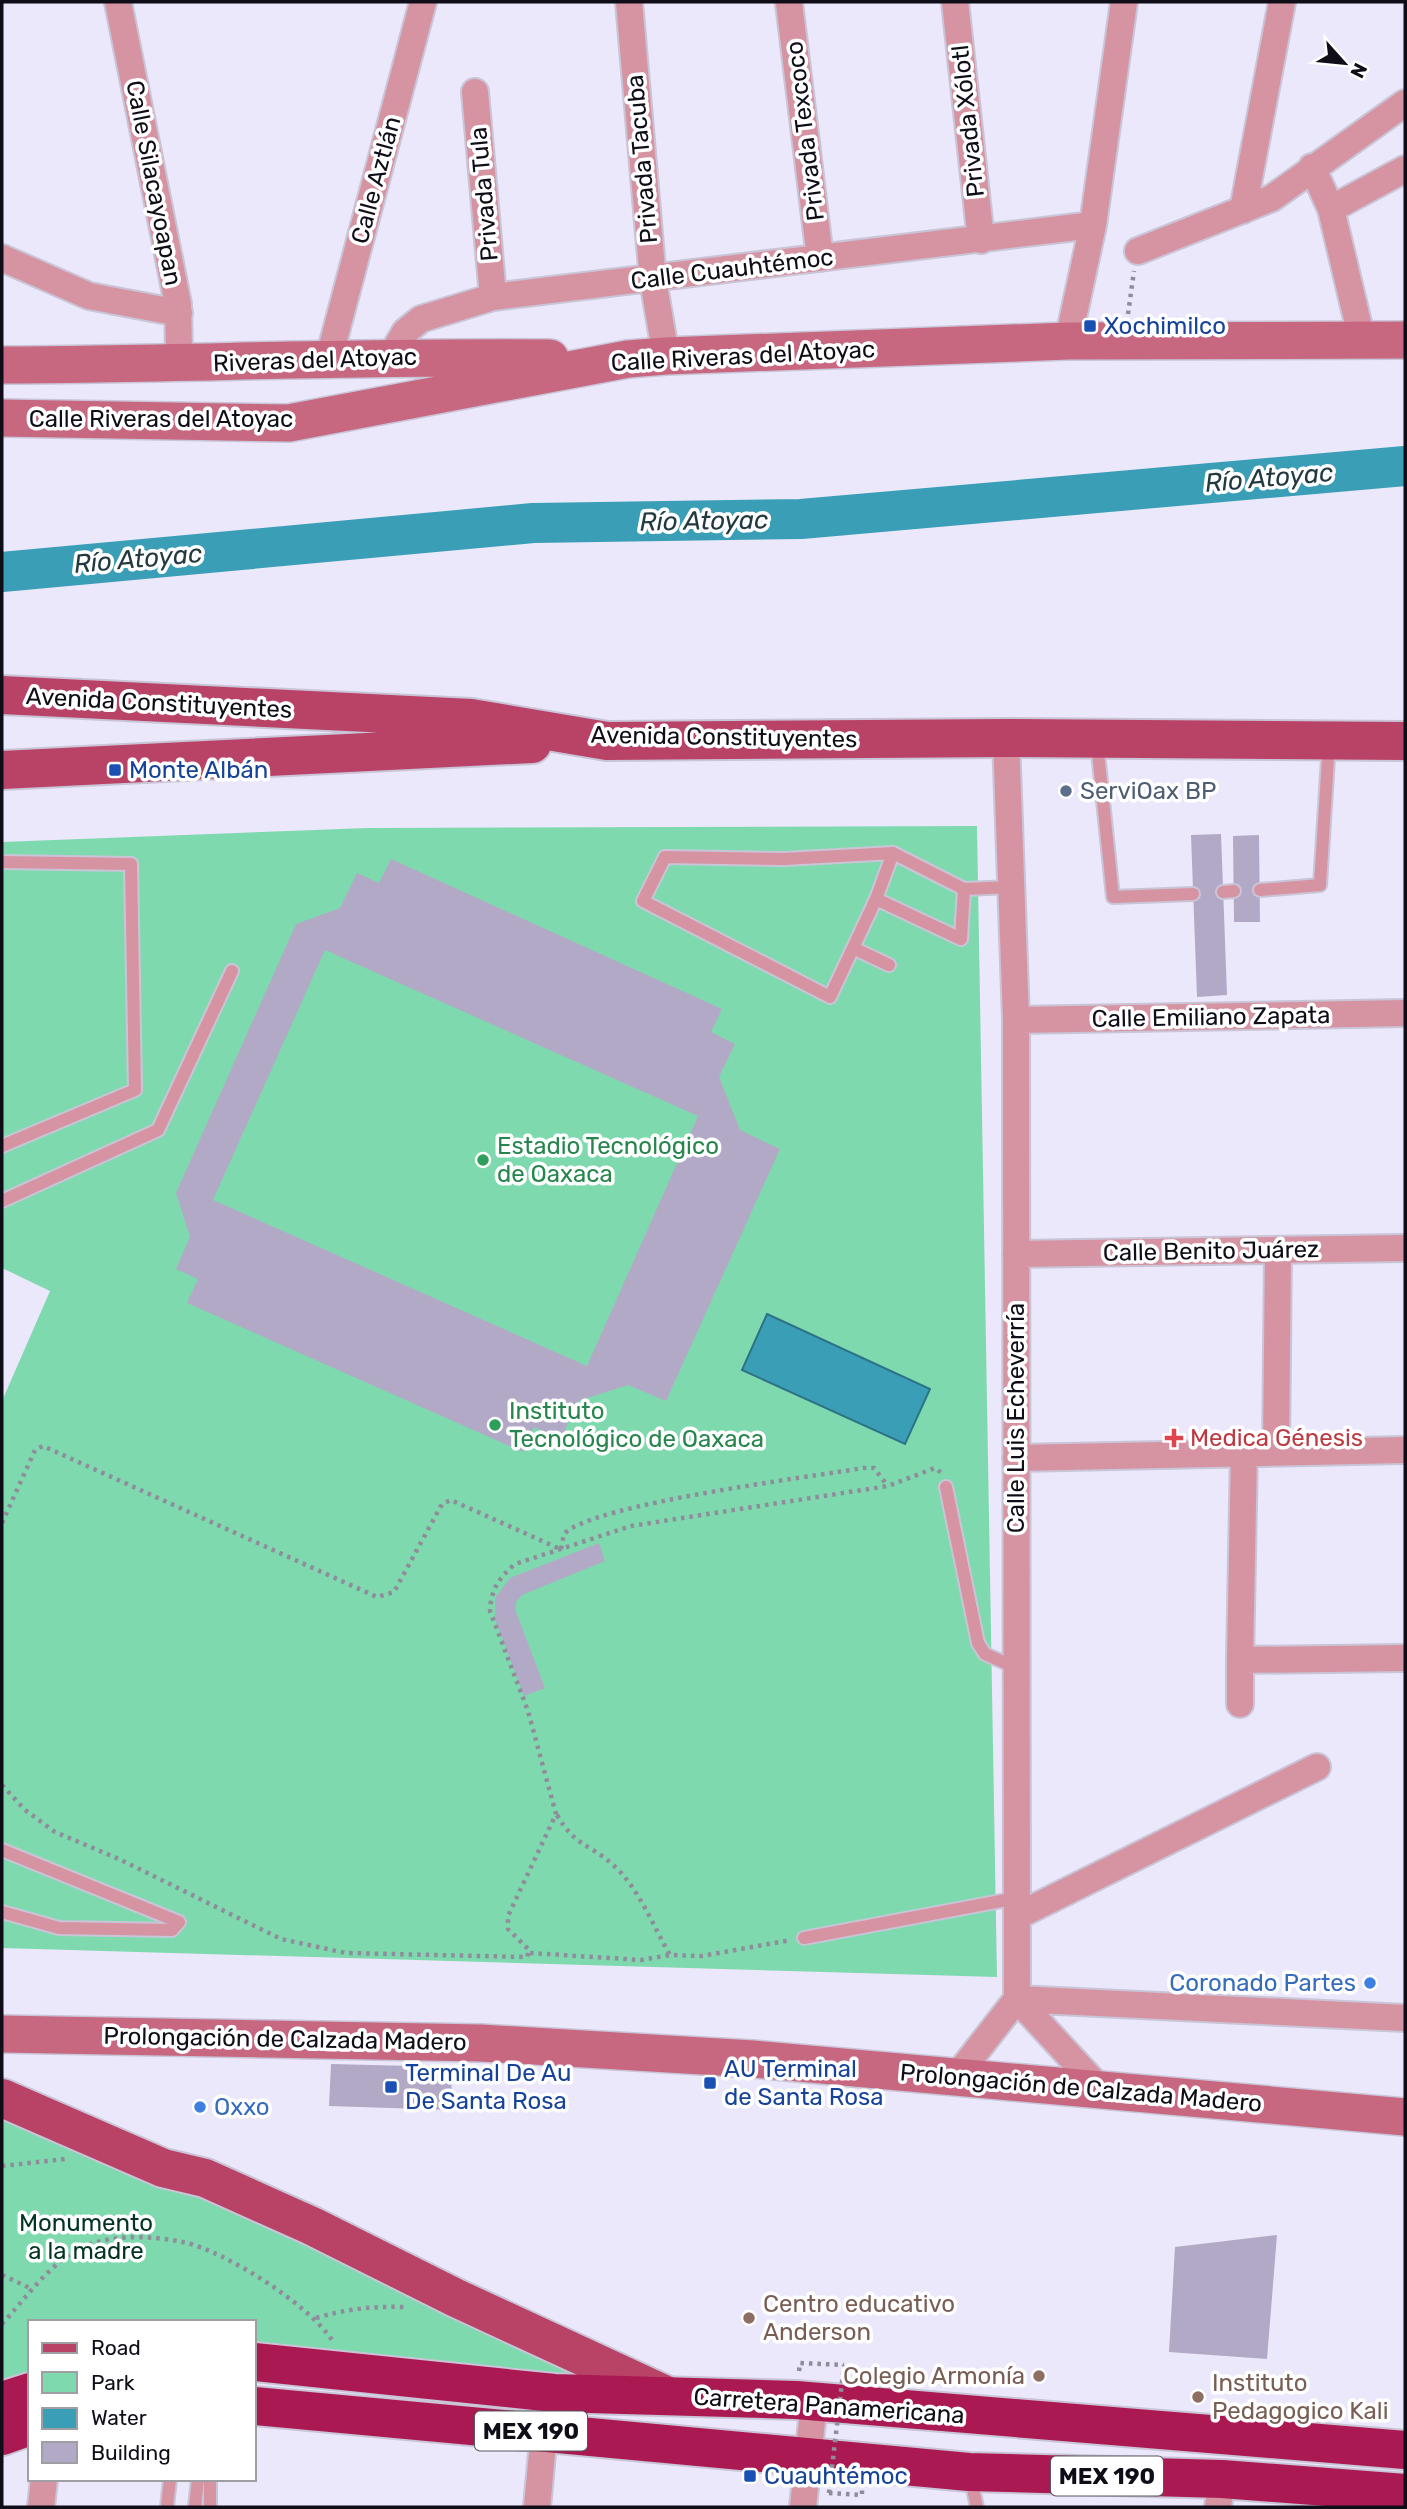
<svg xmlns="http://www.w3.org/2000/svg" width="1407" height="2509" viewBox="0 0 1407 2509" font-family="Rubik,sans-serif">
<rect width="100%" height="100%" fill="#ece8fb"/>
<path fill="#7fd9af" d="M 977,826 L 997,1977 L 2,1948 L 2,1401 L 50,1291 L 2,1268 L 2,842 L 367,828 Z
M 2,2116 L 180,2182 L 596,2381 L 254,2359 L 254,2322 L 30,2322 L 30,2387 L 2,2397 Z"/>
<path fill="#3a9fb6" stroke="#2d7386" stroke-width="2" d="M 767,1314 L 930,1389 L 905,1444 L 742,1370 Z"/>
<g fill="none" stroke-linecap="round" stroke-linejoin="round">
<path stroke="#3a9fb6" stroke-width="40" d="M 2,572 L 533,523 L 801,519 L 1405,466"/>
</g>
<path fill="#b2a9c6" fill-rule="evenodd" d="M 1221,834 L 1227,995 L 1197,997 L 1191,835 Z
M 1259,835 L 1260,922 L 1234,922 L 1233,836 Z
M 391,859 L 722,1009 L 711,1032 L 735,1044 L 719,1077 L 740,1130 L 780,1149 L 666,1401 L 628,1385 L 578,1401 L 561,1439 L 534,1427 L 523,1452 L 187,1303 L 198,1279 L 176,1269 L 190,1237 L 176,1193 L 296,924 L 340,908 L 357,873 L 379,883 ZM 325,950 L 698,1116 L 587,1366 L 213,1200 Z
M 599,1543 L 605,1561 L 522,1595 L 516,1602 L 516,1612 L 545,1688 L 524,1696 L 495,1619 L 495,1598 L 510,1578 Z
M 331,2064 L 452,2067 L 451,2110 L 329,2106 Z
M 1277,2235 L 1267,2359 L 1169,2352 L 1175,2247 Z"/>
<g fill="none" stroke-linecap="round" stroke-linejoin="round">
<defs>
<path id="lane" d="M 1097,743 L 1113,897 L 1193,894
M 893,853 L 876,899 L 830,997 L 643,901 L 665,857 L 784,859 L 893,853 L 964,889
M 2,862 L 131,864 L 135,1090 L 2,1146
M 1260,890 L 1320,885 L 1329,743
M 1223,892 L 1234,891
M 876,899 L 961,939 L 964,889 L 1012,887
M 853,948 L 889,965
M 2,1201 L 158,1130 L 232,971
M 946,1487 L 978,1643 L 985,1654 L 1017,1668
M 2,1850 L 179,1922 L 172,1930 L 59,1928 L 2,1912
M 804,1938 L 1017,1898
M 970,2475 L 977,2507
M 167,2507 L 170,2479
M 195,2507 L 198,2479
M 210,2507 L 210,2479"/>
<path id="street" d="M 118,2 L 178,304 L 179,353 L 176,364
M 629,2 L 653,280 L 666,356
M 955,2 L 981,240
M 789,3 L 820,258
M 475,92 L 493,297
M 1312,167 L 1331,209 L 1362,340
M 1331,209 L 1405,169
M 1243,210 L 1282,2
M 1138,251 L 1272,198 L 1405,103
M 2,258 L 89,296 L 179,313
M 1068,341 L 1093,225 L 1124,2
M 391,356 L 405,332 L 421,319 L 493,297 L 1093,225
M 329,358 L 423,2
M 1016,1020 L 1405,1013
M 1016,1254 L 1405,1248
M 1276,1451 L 1278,1250
M 1244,1452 L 1240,1660 L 1405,1658
M 1016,1458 L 1405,1450
M 1240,1704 L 1240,1660
M 1017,1916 L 1317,1767
M 1017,1999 L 1405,2018
M 1017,1999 L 1101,2090
M 956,2077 L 1017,1999 L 1016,1020 L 1006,738
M 41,2507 L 44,2479
M 537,2507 L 544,2432
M 803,2507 L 814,2402
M 1218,2507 L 1222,2479"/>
<path id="secondary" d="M 2,365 C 185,364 367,356 550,358
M 2,418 L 289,423 L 628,359 L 666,356 L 1068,341 L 1405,340
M 2,2034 L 481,2043 L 753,2059 L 1405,2117"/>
<path id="primary" d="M 2,695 L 471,718 L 607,741 L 1006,738 L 1405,741
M 2,770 L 532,744
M 2,2098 L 163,2168 L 205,2178 L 312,2226 L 456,2298 L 668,2396"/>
<path id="highway" d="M 254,2362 L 554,2393 L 796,2400 L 1405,2450
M 2,2401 L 30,2392
M 254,2406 L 969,2472 L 1222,2479 L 1405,2493
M 2,2436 L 30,2426"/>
</defs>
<use href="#lane" stroke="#c9c5d7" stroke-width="16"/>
<use href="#street" stroke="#c9c5d7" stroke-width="30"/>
<use href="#secondary" stroke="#c9c5d7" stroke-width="40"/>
<use href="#primary" stroke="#c9c5d7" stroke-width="42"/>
<use href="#highway" stroke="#c9c5d7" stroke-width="42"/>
<path stroke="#8f8c9b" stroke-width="4.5" stroke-dasharray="3.5 5" stroke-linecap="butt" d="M 1128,314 L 1134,271
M 2,1523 L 35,1450 L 43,1446 L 377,1597 L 394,1592 L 442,1504 L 451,1500 L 560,1549
M 561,1549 L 564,1534 C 592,1504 811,1477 863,1468 L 874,1468 L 888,1486
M 2,1785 L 25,1810 L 55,1832 L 119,1859 L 281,1939 L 346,1953 L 527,1957 L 529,1950 L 508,1929 L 508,1916 L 556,1814 L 528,1711 L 490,1611 C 491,1589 499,1578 515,1564 L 631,1526 L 888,1486 L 935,1468 L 943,1474
M 557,1815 C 575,1846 588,1843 612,1864 C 638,1886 653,1926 670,1955 L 702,1956 L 791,1940
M 530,1953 L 641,1960 L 670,1955
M 2,2166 L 65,2159
M 2,2275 L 32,2289
M 316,2318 C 346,2309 373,2306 404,2307
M 2,2324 C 27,2297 52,2259 88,2245 C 117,2234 153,2236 183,2242 C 225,2251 308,2304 332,2340
M 799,2371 L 800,2363 L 844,2365
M 829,2493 L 862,2495 L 862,2490"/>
<use href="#lane" stroke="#d694a3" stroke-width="12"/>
<use href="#street" stroke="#d694a3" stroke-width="26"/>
<use href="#secondary" stroke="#c76780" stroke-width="37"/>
<use href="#primary" stroke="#b94367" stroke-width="38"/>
<use href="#highway" stroke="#ab1952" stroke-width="38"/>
<path stroke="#8f8c9b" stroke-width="4.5" stroke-dasharray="3.5 5" stroke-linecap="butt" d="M 829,2493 L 844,2365"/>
</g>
<g fill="#1a4fb4" stroke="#fff" stroke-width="2.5">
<rect x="1083" y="319" width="14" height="14" rx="3.5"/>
<rect x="108" y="763" width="14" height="14" rx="3.5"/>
<rect x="703" y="2076" width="14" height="14" rx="3.5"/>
<rect x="384" y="2080" width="14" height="14" rx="3.5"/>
<rect x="743" y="2469" width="14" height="14" rx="3.5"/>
</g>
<circle fill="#5c6f8a" stroke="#fff" stroke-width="2.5" cx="1066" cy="791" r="7"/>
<g fill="#2e9e5b" stroke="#fff" stroke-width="2.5">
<circle cx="483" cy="1160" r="7"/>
<circle cx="495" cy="1425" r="7"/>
</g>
<path fill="#e0444e" stroke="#fff" stroke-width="2.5" d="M1170.5 1427.5h7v7h7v7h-7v7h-7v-7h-7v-7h7z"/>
<g fill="#3f7fe0" stroke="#fff" stroke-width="2.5">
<circle cx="1370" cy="1983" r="7"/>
<circle cx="200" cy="2107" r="7"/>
</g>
<g fill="#8d6e63" stroke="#fff" stroke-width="2.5">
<circle cx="749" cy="2318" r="7"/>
<circle cx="1039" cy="2376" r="7"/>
<circle cx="1198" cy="2397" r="7"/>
</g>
<g text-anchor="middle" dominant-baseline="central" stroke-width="7" stroke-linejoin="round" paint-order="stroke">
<g fill="#fff" stroke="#57565d" stroke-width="2">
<rect x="475" y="2411.5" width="112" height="39" rx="5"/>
<rect x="1051" y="2456.5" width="112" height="39" rx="5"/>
</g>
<g font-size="23" font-weight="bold" fill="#0f0d17">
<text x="531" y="2431">MEX 190</text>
<text x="1107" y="2476">MEX 190</text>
</g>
<g font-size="24" fill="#0f0d17" stroke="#fff">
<text transform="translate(968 121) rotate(-96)">Privada Xólotl</text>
<text transform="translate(805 131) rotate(-97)">Privada Texcoco</text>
<text transform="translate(642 159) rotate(-95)">Privada Tacuba</text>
<text transform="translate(376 180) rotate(-75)">Calle Aztlán</text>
<text transform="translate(154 183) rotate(79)">Calle Silacayoapan</text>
<text transform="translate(484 194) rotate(-95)">Privada Tula</text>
<text transform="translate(732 269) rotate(-7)">Calle Cuauhtémoc</text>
<text transform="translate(743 356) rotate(-3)">Calle Riveras del Atoyac</text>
<text transform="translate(315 360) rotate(-2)">Riveras del Atoyac</text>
<text x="161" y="419">Calle Riveras del Atoyac</text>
<text transform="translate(159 703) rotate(3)">Avenida Constituyentes</text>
<text transform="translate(724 737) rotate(1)">Avenida Constituyentes</text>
<text transform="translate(1211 1017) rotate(-1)">Calle Emiliano Zapata</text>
<text transform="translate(1211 1251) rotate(-1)">Calle Benito Juárez</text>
<text transform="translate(1016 1418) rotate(-90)">Calle Luis Echeverría</text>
<text transform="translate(285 2039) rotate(1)">Prolongación de Calzada Madero</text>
<text transform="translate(1081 2088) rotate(5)">Prolongación de Calzada Madero</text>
<text transform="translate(829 2406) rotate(4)">Carretera Panamericana</text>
</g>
<g font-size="24" fill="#164399" stroke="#fff" text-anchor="start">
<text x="1104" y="326">Xochimilco</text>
<text x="129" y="770">Monte Albán</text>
<text x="724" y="2069">AU Terminal<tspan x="724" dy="28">de Santa Rosa</tspan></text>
<text x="405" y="2073">Terminal De Au<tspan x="405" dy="28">De Santa Rosa</tspan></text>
<text x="764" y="2476">Cuauhtémoc</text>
</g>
<g font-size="24" fill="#4e5e75" stroke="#fff" text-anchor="start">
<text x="1080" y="791">ServiOax BP</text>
</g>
<g font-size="24" fill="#27864d" stroke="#fff" text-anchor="start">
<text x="497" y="1146">Estadio Tecnológico<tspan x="497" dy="28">de Oaxaca</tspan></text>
<text x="509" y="1411">Instituto<tspan x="509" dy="28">Tecnológico de Oaxaca</tspan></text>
</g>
<g font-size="24" fill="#be3a42" stroke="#fff" text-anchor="start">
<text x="1190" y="1438">Medica Génesis</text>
</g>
<g font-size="24" fill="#366cbe" stroke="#fff" text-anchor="end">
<text x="1356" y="1983">Coronado Partes</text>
<text x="214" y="2107" text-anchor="start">Oxxo</text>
</g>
<g font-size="24" fill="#023421" stroke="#fff">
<text x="86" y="2223">Monumento<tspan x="86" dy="28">a la madre</tspan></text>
</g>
<g font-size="24" fill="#785e54" stroke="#fff" text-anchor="start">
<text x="763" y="2304">Centro educativo<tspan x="763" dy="28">Anderson</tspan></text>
<text x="1025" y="2376" text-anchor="end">Colegio Armonía</text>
<text x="1212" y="2383">Instituto<tspan x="1212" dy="28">Pedagogico Kali</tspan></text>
</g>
<g font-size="26" font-style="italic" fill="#22393f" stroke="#fff">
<text transform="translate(1269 478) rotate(-5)">Río Atoyac</text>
<text transform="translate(704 521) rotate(-1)">Río Atoyac</text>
<text transform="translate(138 559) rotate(-5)">Río Atoyac</text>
</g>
</g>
<rect width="1407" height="2509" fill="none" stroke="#0f0d17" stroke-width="7"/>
<rect x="28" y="2320" width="228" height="161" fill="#ffffff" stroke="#9f9ea2" stroke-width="2"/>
<rect x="42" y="2343" width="35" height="10" fill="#b94367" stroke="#9f9ea2" stroke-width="2"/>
<text x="91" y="2355" font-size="21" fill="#0f0d17">Road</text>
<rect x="42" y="2372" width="35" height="21" fill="#7fd9af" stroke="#9f9ea2" stroke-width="2"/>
<text x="91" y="2390" font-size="21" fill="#0f0d17">Park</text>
<rect x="42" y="2408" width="35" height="21" fill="#3a9fb6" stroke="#9f9ea2" stroke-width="2"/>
<text x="91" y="2425" font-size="21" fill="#0f0d17">Water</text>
<rect x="42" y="2442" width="35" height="21" fill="#b2a9c6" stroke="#9f9ea2" stroke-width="2"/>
<text x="91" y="2460" font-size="21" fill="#0f0d17">Building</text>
<g transform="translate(1344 63) rotate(117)" stroke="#ffffff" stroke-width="5" paint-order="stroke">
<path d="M0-5L12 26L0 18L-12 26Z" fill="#0f0d17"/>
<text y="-10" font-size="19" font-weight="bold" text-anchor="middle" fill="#0f0d17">N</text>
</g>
</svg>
